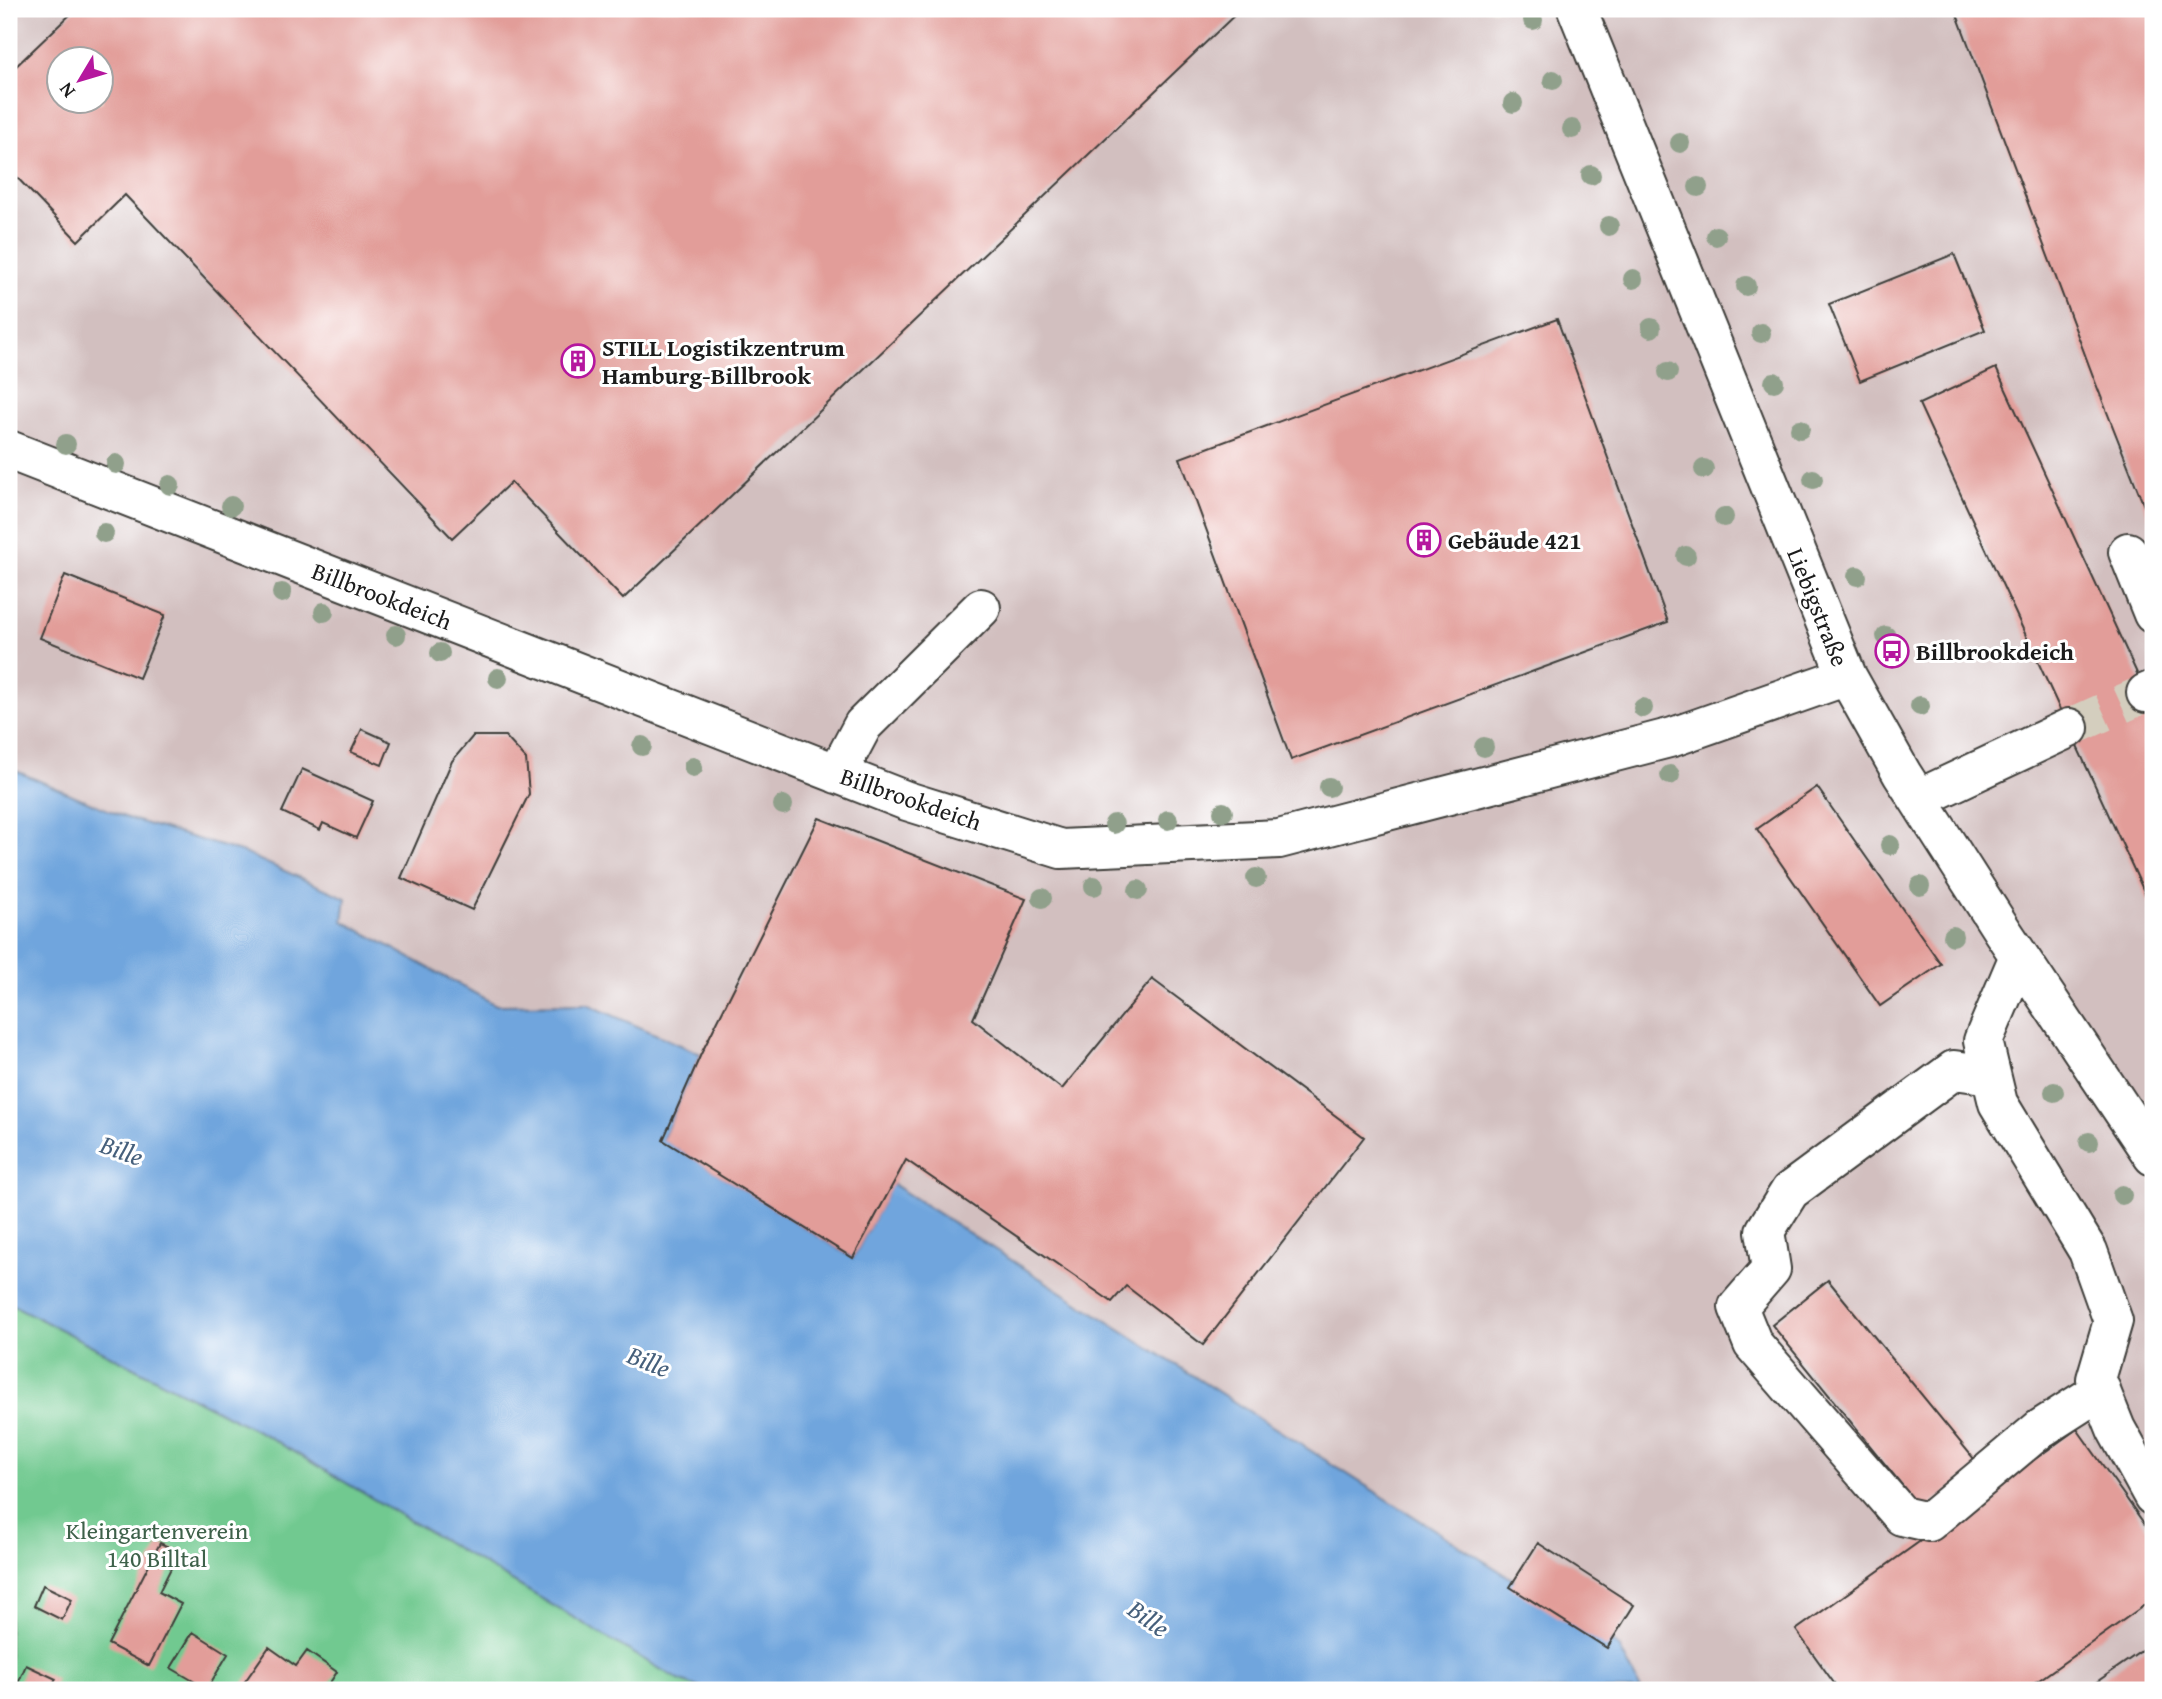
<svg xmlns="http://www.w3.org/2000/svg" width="2162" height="1699" viewBox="0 0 2162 1699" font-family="'Gentium Book Plus',serif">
<rect width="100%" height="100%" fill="#fff"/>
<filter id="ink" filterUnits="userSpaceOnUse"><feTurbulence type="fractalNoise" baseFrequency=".0143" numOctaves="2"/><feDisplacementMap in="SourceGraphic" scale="14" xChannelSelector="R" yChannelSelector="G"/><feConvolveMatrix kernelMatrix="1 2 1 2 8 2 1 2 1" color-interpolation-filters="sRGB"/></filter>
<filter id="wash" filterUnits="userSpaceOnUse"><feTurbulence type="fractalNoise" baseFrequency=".00686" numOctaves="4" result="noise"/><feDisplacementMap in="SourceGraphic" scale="28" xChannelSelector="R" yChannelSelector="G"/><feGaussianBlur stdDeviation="1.57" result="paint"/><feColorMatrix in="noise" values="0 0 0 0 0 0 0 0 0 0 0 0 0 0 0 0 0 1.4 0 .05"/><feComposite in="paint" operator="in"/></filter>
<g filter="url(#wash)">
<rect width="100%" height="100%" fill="#f5eedb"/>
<path fill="#d2bfbf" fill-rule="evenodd" d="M 9,9 L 2153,9 L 2153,1690 L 1641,1690 L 1619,1647 L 892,1184 L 853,1258 L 663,1140 L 701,1055 L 587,1004 L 496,1005 L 343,920 L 346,898 L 244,853 L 127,818 L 9,768 ZM 60,60 L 102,60 L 102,102 L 60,102 Z"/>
<path fill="#71c990" stroke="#467256" stroke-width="2" d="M 9,1303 L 267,1436 L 679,1680 L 705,1690 L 9,1690 Z"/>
<path fill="#6fa5dd" stroke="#46607c" stroke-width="2" d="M 9,768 L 127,818 L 244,853 L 346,898 L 343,921 L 496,1005 L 587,1004 L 701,1054 L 663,1139 L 853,1258 L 892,1184 L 1619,1647 L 1641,1690 L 705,1690 L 679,1680 L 267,1436 L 9,1303 Z"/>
<g id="blocks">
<path fill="#e29d99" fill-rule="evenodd" d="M 76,9 L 1241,9 L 623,599 L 511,482 L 452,538 L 125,195 L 78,241 L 9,169 L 9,73 ZM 60,60 L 102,60 L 102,102 L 60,102 Z
M 1955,9 L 2153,9 L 2153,529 L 2096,384 Z
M 1954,254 L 1985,330 L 1860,381 L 1829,304 Z
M 1557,319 L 1668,622 L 1291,760 L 1180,458 Z
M 1996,368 L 2153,708 L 2153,911 L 1919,404 Z
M 65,575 L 165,615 L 139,678 L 40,638 Z
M 362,729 L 391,742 L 382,765 L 351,752 Z
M 473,736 L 505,736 L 526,759 L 529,794 L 472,910 L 401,878 L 452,761 Z
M 302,769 L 373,801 L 356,838 L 323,823 L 320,830 L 282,812 Z
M 1817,787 L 1941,964 L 1880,1006 L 1757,829 Z
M 819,818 L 1026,899 L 973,1019 L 1062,1089 L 1152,979 L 1364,1137 L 1203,1345 L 1126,1286 L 1112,1302 L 906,1160 L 853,1258 L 663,1140 L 701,1054 Z
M 1828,1280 L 1979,1465 L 1923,1511 L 1772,1325 Z
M 2077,1429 L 2153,1536 L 2153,1599 L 2025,1690 L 1839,1690 L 1796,1630 Z
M 160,1543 L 179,1552 L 159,1592 L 181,1604 L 149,1666 L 108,1644 Z
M 1538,1543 L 1634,1605 L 1607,1648 L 1510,1587 Z
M 43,1585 L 72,1599 L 62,1620 L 34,1606 Z
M 193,1632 L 228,1654 L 207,1689 L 171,1668 Z
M 2153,1643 L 2153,1690 L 2085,1690 Z
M 269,1647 L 296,1666 L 307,1651 L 337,1672 L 325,1690 L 239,1690 Z
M 26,1665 L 56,1679 L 51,1690 L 15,1690 Z"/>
</g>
</g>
<g filter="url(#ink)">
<use href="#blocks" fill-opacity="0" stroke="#3d3c39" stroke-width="2"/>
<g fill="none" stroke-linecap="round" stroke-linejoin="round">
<path stroke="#d4cebe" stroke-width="38" stroke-dasharray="38 19" stroke-linecap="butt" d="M 2069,728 L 2146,693"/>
<defs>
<path id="minor" d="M 1577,9 L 1847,676 L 1902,774 L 2003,932 L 2153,1156
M 9,450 L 907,801 L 1061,849 L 1279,839 L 1673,737 L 1847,676
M 2128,552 L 2153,614
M 2146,693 L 2153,690
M 837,774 L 863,725 L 981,608
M 1918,799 L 2069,728
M 2019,956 L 1983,1041 L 1998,1103 L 2088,1251 L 2113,1321 L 2096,1379 L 2116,1429 L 2153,1496
M 1991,1075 L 1954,1070 L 1790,1191 L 1765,1231 L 1771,1269 L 1738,1307 L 1753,1344 L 1902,1516 L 1929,1522 L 2040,1429 L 2101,1390"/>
</defs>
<use href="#minor" stroke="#3d3c39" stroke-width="42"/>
<use href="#minor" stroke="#fff" stroke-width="38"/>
</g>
<g fill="#90a08b">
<circle cx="1533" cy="20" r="10"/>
<circle cx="1553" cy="80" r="10"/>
<circle cx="1513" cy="103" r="10"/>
<circle cx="1572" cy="129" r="10"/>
<circle cx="1680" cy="143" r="10"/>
<circle cx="1591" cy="175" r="10"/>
<circle cx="1698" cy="187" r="10"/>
<circle cx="1609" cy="226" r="10"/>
<circle cx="1716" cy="236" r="10"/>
<circle cx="1633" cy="279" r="10"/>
<circle cx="1746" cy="286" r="10"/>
<circle cx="1651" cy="328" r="10"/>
<circle cx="1761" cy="333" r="10"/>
<circle cx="1668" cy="372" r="10"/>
<circle cx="1774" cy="382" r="10"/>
<circle cx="1800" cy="429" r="10"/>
<circle cx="66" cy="444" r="10"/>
<circle cx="116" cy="464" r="10"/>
<circle cx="1704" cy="469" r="10"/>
<circle cx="1813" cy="479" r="10"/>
<circle cx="170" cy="485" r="10"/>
<circle cx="231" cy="506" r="10"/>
<circle cx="1724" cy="517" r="10"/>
<circle cx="104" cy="533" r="10"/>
<circle cx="1686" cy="556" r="10"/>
<circle cx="1857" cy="576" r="10"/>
<circle cx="282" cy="593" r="10"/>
<circle cx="324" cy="612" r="10"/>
<circle cx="396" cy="635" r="10"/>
<circle cx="1886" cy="636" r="10"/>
<circle cx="440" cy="653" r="10"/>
<circle cx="498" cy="678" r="10"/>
<circle cx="1920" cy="706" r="10"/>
<circle cx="1643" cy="708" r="10"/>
<circle cx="642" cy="746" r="10"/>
<circle cx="1484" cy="747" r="10"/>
<circle cx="693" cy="767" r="10"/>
<circle cx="1670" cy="775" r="10"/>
<circle cx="1329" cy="787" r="10"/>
<circle cx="783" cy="805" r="10"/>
<circle cx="1223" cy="812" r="10"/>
<circle cx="1168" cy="820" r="10"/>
<circle cx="1114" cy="824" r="10"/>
<circle cx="1890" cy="845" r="10"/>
<circle cx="1256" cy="878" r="10"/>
<circle cx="1094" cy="886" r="10"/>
<circle cx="1920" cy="886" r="10"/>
<circle cx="1138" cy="890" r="10"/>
<circle cx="1042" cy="898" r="10"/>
<circle cx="1953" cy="936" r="10"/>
<circle cx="2054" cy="1092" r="10"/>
<circle cx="2089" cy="1142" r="10"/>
<circle cx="2122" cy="1195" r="10"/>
</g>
</g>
<defs>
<symbol id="building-ring" viewBox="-11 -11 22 22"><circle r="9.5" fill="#fff" stroke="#b5179e" stroke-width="1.5"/><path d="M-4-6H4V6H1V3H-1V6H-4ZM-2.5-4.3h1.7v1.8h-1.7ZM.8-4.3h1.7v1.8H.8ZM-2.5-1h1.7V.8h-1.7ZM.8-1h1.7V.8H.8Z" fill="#b5179e"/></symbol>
<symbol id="bus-ring" viewBox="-11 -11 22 22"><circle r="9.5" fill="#fff" stroke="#b5179e" stroke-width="1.5"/><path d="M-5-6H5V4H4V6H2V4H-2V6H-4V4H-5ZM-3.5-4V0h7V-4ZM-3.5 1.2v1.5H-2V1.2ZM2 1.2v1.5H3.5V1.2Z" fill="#b5179e"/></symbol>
</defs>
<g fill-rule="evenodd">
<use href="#building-ring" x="559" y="342" width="38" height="38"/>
<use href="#building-ring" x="1405" y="521" width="38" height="38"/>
<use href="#bus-ring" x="1873" y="632" width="38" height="38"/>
</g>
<g text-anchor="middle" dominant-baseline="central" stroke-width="6" stroke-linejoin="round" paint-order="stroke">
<g font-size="24" font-weight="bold" fill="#1c1c1c" stroke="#fff" text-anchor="start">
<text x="602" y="347">STILL Logistikzentrum<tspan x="602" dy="28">Hamburg-Billbrook</tspan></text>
<text x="1448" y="540">Gebäude 421</text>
<text x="1916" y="651">Billbrookdeich</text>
</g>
<g font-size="24" fill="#1c1c1c" stroke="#fff">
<text transform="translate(382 596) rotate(21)">Billbrookdeich</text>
<text transform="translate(1818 607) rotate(68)">Liebigstraße</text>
<text transform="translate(911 799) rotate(19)">Billbrookdeich</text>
</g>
<g font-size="24" fill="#3e614a" stroke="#fff">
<text x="157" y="1530">Kleingartenverein<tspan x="157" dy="28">140 Billtal</tspan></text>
</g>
<g font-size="26" font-style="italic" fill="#46607c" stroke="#fff">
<text transform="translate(122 1150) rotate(20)">Bille</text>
<text transform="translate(649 1361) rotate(22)">Bille</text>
<text transform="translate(1149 1618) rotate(36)">Bille</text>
</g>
</g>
<rect width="2162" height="1699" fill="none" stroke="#fff" stroke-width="35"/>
<g transform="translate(80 80) rotate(232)"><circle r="33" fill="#ffffff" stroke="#a4a4a4" stroke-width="2"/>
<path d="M0-5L12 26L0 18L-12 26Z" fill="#b5179e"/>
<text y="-10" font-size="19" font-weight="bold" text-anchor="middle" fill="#1c1c1c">N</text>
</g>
</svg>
